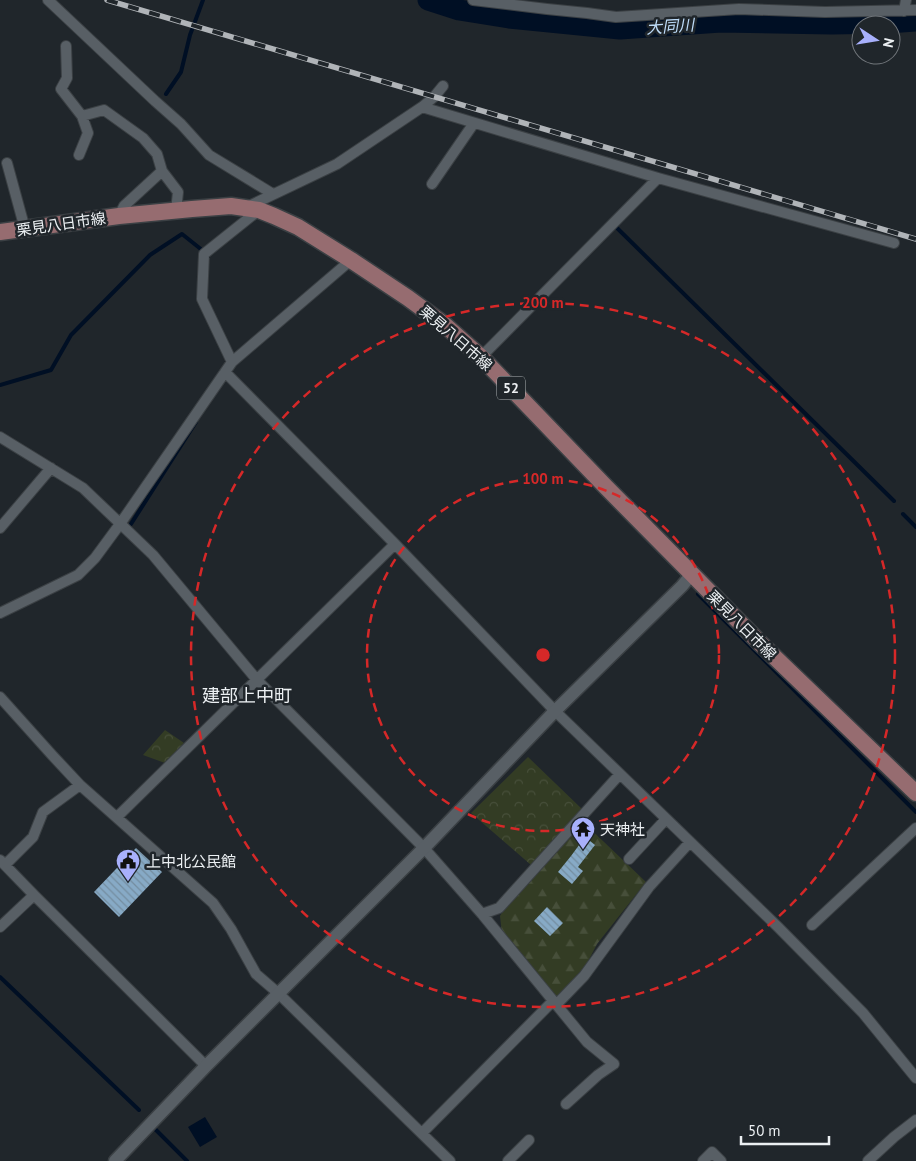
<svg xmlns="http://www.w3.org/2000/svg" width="916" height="1161" viewBox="0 0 916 1161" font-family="'PT Sans','Noto Sans JP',sans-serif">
<defs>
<pattern id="forest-firs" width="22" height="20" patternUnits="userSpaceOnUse" patternTransform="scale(1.25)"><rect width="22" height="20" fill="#333c24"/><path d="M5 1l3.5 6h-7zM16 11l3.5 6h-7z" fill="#474f3a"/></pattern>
<pattern id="park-crowns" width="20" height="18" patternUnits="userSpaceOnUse" patternTransform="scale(1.25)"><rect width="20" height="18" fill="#333c24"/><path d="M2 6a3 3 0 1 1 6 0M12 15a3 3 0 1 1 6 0" fill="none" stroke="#474f3a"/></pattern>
<pattern id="building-back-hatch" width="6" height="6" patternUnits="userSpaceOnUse" patternTransform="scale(1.25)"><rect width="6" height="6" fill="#87aac6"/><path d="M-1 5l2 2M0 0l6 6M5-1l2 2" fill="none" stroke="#748da0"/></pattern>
</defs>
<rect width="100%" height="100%" fill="#20262b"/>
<path fill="url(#forest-firs)" d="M 582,821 L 646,882 L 597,944 L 582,973 L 556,998 L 502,933 L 500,916 L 507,904 Z"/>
<path fill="url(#park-crowns)" d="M 165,730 L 184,743 L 165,763 L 143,755 Z
M 528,757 L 582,809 L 531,865 L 471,813 Z"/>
<path fill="#000f24" d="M 205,1117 L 217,1137 L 200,1147 L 188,1127 Z"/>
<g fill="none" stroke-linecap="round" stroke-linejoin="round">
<path stroke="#000f24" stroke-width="4" d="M 166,94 L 181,72 L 190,35 L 203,0
M 615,226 L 894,501
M 0,385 L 51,370 L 71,335 L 150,255 L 182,234 L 202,250
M 903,514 L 916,527
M 131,524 L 196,422
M 698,594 L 916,812
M 0,977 L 139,1110
M 154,1128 L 187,1161"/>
<path stroke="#000f24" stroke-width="21" d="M 428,0 L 459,10 L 509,18 L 620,29 L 721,22 L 832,24 L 888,23 L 916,21"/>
</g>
<path fill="url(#building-back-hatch)" d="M 585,837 L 595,845 L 578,867 L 583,871 L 572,884 L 558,872 L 571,856 Z
M 136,848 L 162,872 L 119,917 L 94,892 Z
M 547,907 L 563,923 L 550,936 L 534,921 Z"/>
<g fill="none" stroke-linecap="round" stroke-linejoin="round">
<defs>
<path id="minor" d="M 48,0 L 155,101 L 181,124 L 209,155 L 273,194
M 473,0 L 547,9 L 587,13 L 616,17 L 739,9 L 825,12 L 916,10
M 904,11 L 906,0
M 66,46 L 67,78 L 61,89 L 82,116 L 104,110 L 143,138 L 157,154 L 162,171 L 178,192 L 176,211
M 422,107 L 434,97 L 443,86
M 79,155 L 88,133 L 82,116
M 7,163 L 25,229
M 432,184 L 474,123
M 247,207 L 337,164 L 422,107 L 658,178 L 894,243
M 119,216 L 124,206 L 162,171
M 481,357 L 658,178
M 232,362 L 202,299 L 204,254 L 259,210
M 225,372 L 395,544 L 555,711 L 778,927 L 863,1013 L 916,1078
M 0,437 L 83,488 L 153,555 L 257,680 L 424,848 L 482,914 L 587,1042 L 614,1064 L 598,1075 L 566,1104
M 0,528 L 51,468
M 0,613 L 78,575 L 95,558 L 120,524 L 232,362 L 351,260
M 0,697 L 52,755 L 80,785 L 213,903 L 231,929 L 256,974 L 278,993 L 450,1161
M 117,817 L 395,544
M 629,859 L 666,819
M 0,860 L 34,895
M 5,865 L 33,837 L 43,812 L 80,785
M 482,914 L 499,908 L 620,774
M 812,925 L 916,828
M 0,927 L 34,895 L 206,1066
M 556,1005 L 584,976 L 649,887 L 690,842
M 422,1133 L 553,1001
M 508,1161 L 529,1140
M 703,1161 L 712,1152 L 721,1161
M 868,1161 L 894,1137 L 916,1120"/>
<path id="tertiary" d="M 115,1161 L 206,1066 L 424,848 L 555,711 L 682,586 L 691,575"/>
<path id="primary" d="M 0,232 L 119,216 L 192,209 L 231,206 L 259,210 L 274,216 L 298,227 L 351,260 L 408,298 L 446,326 L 481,357 L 534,412 L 606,487 L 761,644 L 916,793"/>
</defs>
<use href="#minor" stroke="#3b4044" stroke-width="12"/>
<use href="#tertiary" stroke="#3b4044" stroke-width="15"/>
<use href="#primary" stroke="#3b4044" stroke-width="19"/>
<use href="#minor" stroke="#585f65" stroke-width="10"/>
<use href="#tertiary" stroke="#585f65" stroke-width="12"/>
<use href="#primary" stroke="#966c70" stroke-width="16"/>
<defs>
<path id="rail" d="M 107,0 L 916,239"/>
</defs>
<use href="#rail" stroke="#b0b4b8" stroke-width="5.5"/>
<use href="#rail" stroke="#20262b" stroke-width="4" stroke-dasharray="11" stroke-linecap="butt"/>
</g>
<g fill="none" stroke="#d62828" stroke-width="2.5" stroke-dasharray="9 6">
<circle cx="543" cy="655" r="176"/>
<circle cx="543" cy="655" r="352"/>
</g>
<defs>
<symbol id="temple-pin" viewBox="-11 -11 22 30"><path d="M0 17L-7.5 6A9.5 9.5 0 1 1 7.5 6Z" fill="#a8b0fc" stroke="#20262b"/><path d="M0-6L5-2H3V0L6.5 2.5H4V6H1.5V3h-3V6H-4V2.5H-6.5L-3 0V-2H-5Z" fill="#111"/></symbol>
<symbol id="civic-pin" viewBox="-11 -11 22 30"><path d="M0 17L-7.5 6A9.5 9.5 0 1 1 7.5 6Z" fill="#a8b0fc" stroke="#20262b"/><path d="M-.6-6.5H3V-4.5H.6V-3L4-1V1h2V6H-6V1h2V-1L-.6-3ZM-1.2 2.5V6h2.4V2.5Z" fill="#111"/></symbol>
</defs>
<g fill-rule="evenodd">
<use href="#temple-pin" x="569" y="815" width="28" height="38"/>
<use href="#civic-pin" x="114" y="847" width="28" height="38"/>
</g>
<g text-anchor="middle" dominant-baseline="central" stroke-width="5" stroke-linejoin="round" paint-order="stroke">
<rect fill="#20262b" stroke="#aeb3b6" stroke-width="1" x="497" y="376.5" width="28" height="23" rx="4"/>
<g font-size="14" font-weight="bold" fill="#ebeff2">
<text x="511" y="388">52</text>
</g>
<g font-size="15" fill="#ebeff2" stroke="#20262b">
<text transform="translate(61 224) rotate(-8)">栗見八日市線</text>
<text transform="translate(456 338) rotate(41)">栗見八日市線</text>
<text transform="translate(742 625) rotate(45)">栗見八日市線</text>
</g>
<g font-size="15" fill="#ebeff2" stroke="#20262b" text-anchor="start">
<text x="600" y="829">天神社</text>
<text x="146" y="861">上中北公民館</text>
</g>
<g font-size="16" font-style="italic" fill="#bddbf8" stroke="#20262b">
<text transform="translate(670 26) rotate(-4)">大同川</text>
</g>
<g font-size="18" fill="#ebeff2" stroke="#20262b">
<text x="247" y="695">建部上中町</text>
</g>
</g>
<circle cx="543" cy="655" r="8" fill="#d62828" stroke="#20262b" stroke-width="2.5"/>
<g font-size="15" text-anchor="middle" font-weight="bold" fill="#d62828" stroke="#20262b" stroke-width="5" stroke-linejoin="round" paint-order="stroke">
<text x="543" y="308">200 m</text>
<text x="543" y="484">100 m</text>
</g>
<g transform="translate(876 40) rotate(102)"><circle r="24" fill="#20262b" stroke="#71767b"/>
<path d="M0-4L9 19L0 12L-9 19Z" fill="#a8b0fc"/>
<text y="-8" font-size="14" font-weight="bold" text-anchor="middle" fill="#ebeff2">N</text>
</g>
<path d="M741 1136v8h88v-8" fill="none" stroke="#ebeff2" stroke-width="2.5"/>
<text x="748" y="1136" font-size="15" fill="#ebeff2" stroke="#20262b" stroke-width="4" paint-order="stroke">50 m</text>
</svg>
